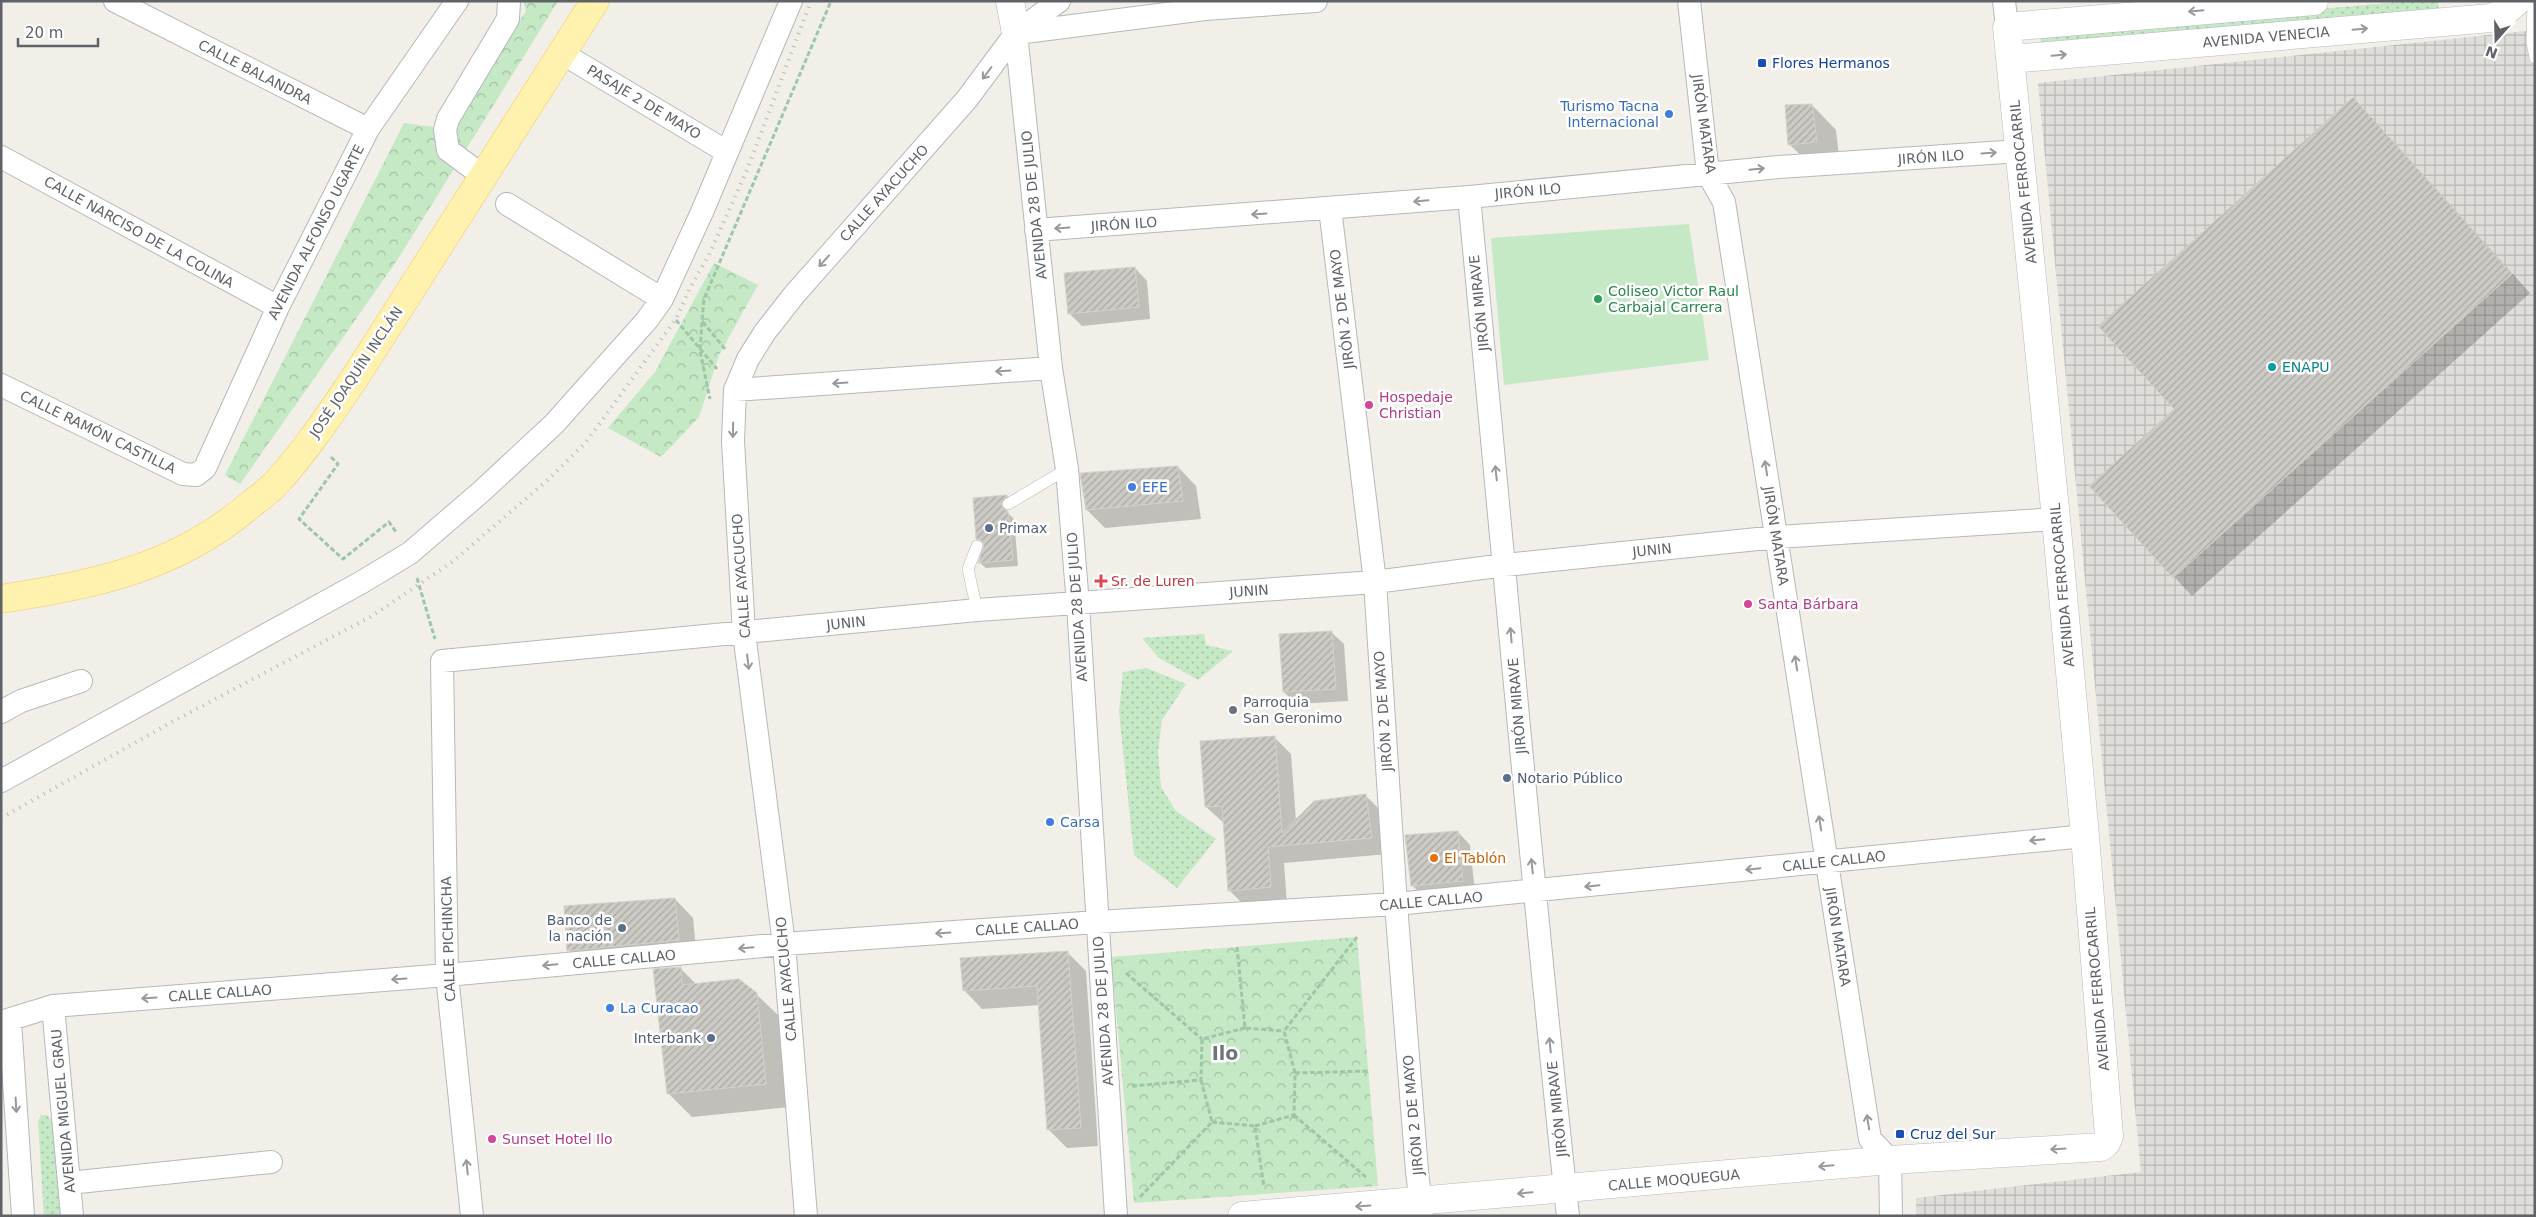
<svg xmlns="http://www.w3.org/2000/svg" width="2536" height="1217" viewBox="0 0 2536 1217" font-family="'DejaVu Sans',sans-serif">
<defs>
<pattern id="industrial-grid" width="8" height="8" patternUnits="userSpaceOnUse" patternTransform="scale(1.25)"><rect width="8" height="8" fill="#e0deda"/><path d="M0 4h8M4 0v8" fill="none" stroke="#b9b8b5"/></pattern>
<pattern id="grass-dots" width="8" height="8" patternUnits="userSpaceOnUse" patternTransform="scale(1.25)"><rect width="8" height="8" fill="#c5e8c5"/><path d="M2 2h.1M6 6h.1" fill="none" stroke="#a3c0a4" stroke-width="1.8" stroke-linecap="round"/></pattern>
<pattern id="park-crowns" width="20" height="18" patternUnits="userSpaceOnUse" patternTransform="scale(1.25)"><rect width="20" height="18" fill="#c5e8c5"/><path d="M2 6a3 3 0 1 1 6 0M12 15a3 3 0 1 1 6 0" fill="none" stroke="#a3c0a4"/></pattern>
<pattern id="building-hatch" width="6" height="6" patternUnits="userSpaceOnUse" patternTransform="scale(1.25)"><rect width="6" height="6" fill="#cccac5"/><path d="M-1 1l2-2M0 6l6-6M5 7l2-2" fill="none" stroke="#a9a8a4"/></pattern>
</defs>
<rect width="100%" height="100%" fill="#f1efe8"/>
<path fill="url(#industrial-grid)" d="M 2535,30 L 2535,1216 L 1916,1216 L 1916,1198 L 2141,1172 L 2038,83 Z"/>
<path fill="url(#grass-dots)" d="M 2410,1 L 2438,1 L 2439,9 L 2041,45 L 2040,34 Z
M 1204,634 L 1206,645 L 1233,651 L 1198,680 L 1159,658 L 1142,638 Z
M 1146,668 L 1186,684 L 1162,720 L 1158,752 L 1161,787 L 1176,811 L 1216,839 L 1177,888 L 1134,855 L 1119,712 L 1123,672 Z
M 41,1115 L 47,1115 L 52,1121 L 60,1216 L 44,1216 L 38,1121 Z"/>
<path fill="url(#park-crowns)" d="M 523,1 L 558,1 L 398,259 L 240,484 L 225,475 L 404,123 L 449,129 L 526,11 Z
M 714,263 L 758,285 L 719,355 L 699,417 L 661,457 L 608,428 L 655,372 Z
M 1357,937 L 1378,1186 L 1134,1203 L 1111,957 Z"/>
<path fill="#c5e8c5" d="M 1689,224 L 1709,360 L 1504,385 L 1491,238 Z"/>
<path fill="#0003" d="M 1812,105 L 1836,130 L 1840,166 L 1814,168 L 1789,144 Z
M 2371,117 L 2530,293 L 2192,596 L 2091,486 L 2176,410 Z
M 1135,268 L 1147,281 L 1150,319 L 1082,326 L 1069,313 Z
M 1178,467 L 1196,486 L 1201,519 L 1105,528 L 1087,510 Z
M 1007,496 L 1012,502 L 1006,511 L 1014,519 L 1018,566 L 986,568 L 980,563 L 986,545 L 977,538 L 974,499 Z
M 1331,632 L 1344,644 L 1348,701 L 1296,704 L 1284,692 Z
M 1274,737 L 1291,754 L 1296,821 L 1365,795 L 1382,812 L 1388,854 L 1284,863 L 1287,904 L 1246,907 L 1229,890 L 1224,823 L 1206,807 Z
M 1458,832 L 1470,845 L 1475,892 L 1425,898 L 1412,885 Z
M 675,899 L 693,918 L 697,959 L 587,969 L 569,950 Z
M 1068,953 L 1086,971 L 1098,1146 L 1067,1148 L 1049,1130 L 1040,1005 L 982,1009 L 964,990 Z
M 680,968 L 697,985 L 756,994 L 781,1018 L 790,1107 L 692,1117 L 668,1093 Z"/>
<path fill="url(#building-hatch)" stroke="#d6d1c6" d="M 2353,97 L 2512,274 L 2173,578 L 2089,486 L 2174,409 L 2098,326 Z
M 1812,104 L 1817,142 L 1788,145 L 1785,105 Z
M 1135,267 L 1139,307 L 1068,314 L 1064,273 Z
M 1178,466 L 1183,501 L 1086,510 L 1080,473 Z
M 1007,495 L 1001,505 L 1004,510 L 1008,511 L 1013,560 L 978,563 L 984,545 L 982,541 L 976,539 L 973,498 Z
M 1332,631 L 1336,689 L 1283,692 L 1279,634 Z
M 1275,736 L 1282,833 L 1314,801 L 1366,794 L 1372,838 L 1268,847 L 1271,887 L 1228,891 L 1222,806 L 1205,807 L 1200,741 Z
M 1458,831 L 1463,881 L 1411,886 L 1405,835 Z
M 675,898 L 679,940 L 567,951 L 564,906 Z
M 1068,951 L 1081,1128 L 1047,1130 L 1037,986 L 963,991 L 960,958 Z
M 681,967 L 682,985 L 739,979 L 757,993 L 766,1084 L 667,1094 L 653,969 Z"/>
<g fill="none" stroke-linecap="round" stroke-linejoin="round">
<defs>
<path id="lane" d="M 2533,1 L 2532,42 L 2535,58
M 1008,504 L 1067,469
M 977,546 L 968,569 L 977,610"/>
<path id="street" d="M 115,1 L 368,129
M 1689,1 L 1708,174 L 1724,202 L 1870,1139 L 1890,1160 L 1891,1216
M 2004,1 L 2007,27
M 1016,33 L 1051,368 L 1067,469 L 1078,605 L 1116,1216
M 1017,33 L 1205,9 L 1316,1
M 560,52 L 727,152
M 1,157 L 278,307
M 483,176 L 448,150 L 445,130 L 448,119 L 508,19 L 509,1
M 1469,197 C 1502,537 1531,876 1568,1216
M 507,204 L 662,299
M 1330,208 L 1375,582 L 1396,904 L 1417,1171 L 1422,1216
M 1036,230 L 1469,197 L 1779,167 L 2020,151
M 1,385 L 183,474 L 196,475 L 205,468 L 278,307 L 368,129 L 457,1
M 735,390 L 1051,368
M 1,712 L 21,701 L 81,681
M 1,781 L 362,582 L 410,553 L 482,491 L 554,424 L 647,320 L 662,299 L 702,212 L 791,1
M 53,1006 L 72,1216
M 10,1021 L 23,1216
M 1,1022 L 53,1006 L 447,975 L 784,944 L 1097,922 L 1396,904 L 2085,836
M 69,1183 L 271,1162
M 472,1216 L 447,975 L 442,661 L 977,610 L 1375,582 L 1505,565 L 1777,537 L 2056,519
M 806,1216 L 784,944 L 744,633 L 733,441 L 735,390 L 748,359 L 765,332 L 794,295 L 967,99 L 1016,33 L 1059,1"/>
<path id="secondary" d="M 1010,1 L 1016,33
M 2011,59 L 2491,18 L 2506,11 L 2517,1
M 1242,1216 L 1890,1160 L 2101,1147 L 2106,1143 L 2109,1136 L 2085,836 L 2056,519 L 2007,27 L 2314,1"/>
<path id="primary" d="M 1,599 C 95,584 175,569 250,505 C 260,497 271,490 279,480 C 307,449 330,414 354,379 L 595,1"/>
</defs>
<use href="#lane" stroke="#b5b8bc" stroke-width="12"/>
<use href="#street" stroke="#b5b8bc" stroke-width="24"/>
<use href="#secondary" stroke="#b6babf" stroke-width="29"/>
<use href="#primary" stroke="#f2c960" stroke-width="29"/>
<path stroke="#9cc7a9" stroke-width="3" stroke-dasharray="5 2.5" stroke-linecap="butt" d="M 676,320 L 717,369
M 702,322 L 700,351 L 710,399
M 725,349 L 702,321 L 704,299 L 831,1
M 331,457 L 338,464 L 299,519 L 343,559 L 389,522 L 396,532
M 417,578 L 435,639
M 1237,947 L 1245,1028 L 1284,1031
M 1126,973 L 1202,1039
M 1295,1073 L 1284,1031 L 1357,937
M 1132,1086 L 1201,1080 L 1202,1039 L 1245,1028
M 1294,1115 L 1367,1178
M 1212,1122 L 1255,1126 L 1264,1187
M 1255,1126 L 1294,1115 L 1295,1073 L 1368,1071
M 1140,1197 L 1212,1122 L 1201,1080"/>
<use href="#lane" stroke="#fff" stroke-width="11"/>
<use href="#street" stroke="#fff" stroke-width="22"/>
<use href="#secondary" stroke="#fff" stroke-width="28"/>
<use href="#primary" stroke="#fff2af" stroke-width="28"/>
<path stroke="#b6b7b8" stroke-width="4" stroke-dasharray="1 6" stroke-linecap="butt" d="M 1,818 L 172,722 L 372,616 L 452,562 L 550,478 L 586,442 L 676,319 L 689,290 L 709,255 L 747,170 L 811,1"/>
</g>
<defs><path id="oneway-shaft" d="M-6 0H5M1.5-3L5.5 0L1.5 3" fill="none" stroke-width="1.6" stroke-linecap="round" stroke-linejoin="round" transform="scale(1.25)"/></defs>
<g stroke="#979a9d">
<use href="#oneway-shaft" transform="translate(2196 11) rotate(175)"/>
<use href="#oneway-shaft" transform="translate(2360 29) rotate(-5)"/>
<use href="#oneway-shaft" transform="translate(2059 55) rotate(-5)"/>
<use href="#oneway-shaft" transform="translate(987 73) rotate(127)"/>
<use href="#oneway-shaft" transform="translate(1989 153) rotate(-4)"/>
<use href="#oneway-shaft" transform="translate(1757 169) rotate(-6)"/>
<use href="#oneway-shaft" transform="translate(1421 201) rotate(175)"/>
<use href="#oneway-shaft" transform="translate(1259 214) rotate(176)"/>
<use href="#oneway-shaft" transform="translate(1062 228) rotate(176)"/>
<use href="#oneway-shaft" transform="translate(824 261) rotate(132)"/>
<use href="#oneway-shaft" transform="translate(1003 371) rotate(176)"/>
<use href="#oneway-shaft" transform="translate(840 383) rotate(176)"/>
<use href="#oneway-shaft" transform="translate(733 430) rotate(91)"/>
<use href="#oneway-shaft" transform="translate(1766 468) rotate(-99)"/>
<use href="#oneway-shaft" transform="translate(1496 473) rotate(-96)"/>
<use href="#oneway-shaft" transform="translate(1511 635) rotate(-95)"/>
<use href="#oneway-shaft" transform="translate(748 662) rotate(83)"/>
<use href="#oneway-shaft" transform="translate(1796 663) rotate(-99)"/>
<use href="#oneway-shaft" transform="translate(1820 823) rotate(-99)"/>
<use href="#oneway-shaft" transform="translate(2037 840) rotate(174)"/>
<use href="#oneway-shaft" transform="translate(1532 866) rotate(-96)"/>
<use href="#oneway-shaft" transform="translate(1753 869) rotate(174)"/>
<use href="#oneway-shaft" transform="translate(1592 886) rotate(174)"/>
<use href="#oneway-shaft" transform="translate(943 933) rotate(176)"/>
<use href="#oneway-shaft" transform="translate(746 948) rotate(175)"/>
<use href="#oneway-shaft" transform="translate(550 965) rotate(175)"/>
<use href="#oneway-shaft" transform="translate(399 979) rotate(176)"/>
<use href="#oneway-shaft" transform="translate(149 998) rotate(176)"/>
<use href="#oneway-shaft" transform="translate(1550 1045) rotate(-96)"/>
<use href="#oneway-shaft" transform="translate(16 1105) rotate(87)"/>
<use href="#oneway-shaft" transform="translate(1868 1122) rotate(-99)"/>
<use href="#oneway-shaft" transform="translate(2058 1149) rotate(176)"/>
<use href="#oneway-shaft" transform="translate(1826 1166) rotate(175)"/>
<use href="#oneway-shaft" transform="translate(467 1167) rotate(-96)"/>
<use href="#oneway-shaft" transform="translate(1525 1193) rotate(175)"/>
<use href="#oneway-shaft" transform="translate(1363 1206) rotate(176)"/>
</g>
<g fill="#1a4fb4" stroke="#fff" stroke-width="2">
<rect x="1757" y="58" width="10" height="10" rx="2.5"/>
<rect x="1895" y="1129" width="10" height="10" rx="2.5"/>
</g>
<g fill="#3f7fe0" stroke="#fff" stroke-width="2">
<circle cx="1669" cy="114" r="5"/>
<circle cx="1132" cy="487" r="5"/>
<circle cx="1050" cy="822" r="5"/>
<circle cx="610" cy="1008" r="5"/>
</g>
<circle fill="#2e9e5b" stroke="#fff" stroke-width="2" cx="1598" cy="299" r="5"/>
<circle fill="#0f9aa8" stroke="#fff" stroke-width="2" cx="2272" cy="367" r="5"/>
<g fill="#d1479c" stroke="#fff" stroke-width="2">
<circle cx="1369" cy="405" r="5"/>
<circle cx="1748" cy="604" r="5"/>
<circle cx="492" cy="1139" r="5"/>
</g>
<g fill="#5c6f8a" stroke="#fff" stroke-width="2">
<circle cx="989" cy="528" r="5"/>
<circle cx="1507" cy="778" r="5"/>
<circle cx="622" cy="928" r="5"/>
<circle cx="711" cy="1038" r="5"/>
</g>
<path fill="#e0444e" stroke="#fff" stroke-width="2" d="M1098.5 573.5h5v5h5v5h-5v5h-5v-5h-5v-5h5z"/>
<circle fill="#6b7280" stroke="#fff" stroke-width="2" cx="1233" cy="710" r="5"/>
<circle fill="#e8710a" stroke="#fff" stroke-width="2" cx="1434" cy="858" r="5"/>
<g text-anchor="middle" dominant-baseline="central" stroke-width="5" stroke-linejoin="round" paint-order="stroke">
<g font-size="14" fill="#5f6368" stroke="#fff">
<text transform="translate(2266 37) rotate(-5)">AVENIDA VENECIA</text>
<text transform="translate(255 72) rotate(27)">CALLE BALANDRA</text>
<text transform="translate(644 102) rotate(31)">PASAJE 2 DE MAYO</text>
<text transform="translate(1704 124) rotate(82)">JIRÓN MATARA</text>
<text transform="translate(1931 157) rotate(-4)">JIRÓN ILO</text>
<text transform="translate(2023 182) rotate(-96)">AVENIDA FERROCARRIL</text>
<text transform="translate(1528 191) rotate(-5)">JIRÓN ILO</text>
<text transform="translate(884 193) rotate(-48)">CALLE AYACUCHO</text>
<text transform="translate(1034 205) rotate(-96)">AVENIDA 28 DE JULIO</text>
<text transform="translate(1124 224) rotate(-4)">JIRÓN ILO</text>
<text transform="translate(139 232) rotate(29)">CALLE NARCISO DE LA COLINA</text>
<text transform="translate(316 232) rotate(-63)">AVENIDA ALFONSO UGARTE</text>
<text transform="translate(1479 303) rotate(-96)">JIRÓN MIRAVE</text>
<text transform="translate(1342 309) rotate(-97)">JIRÓN 2 DE MAYO</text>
<text transform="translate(356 372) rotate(-56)">JOSÉ JOAQUÍN INCLÁN</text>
<text transform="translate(98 432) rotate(26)">CALLE RAMÓN CASTILLA</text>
<text transform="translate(1776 536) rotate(81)">JIRÓN MATARA</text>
<text transform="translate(1652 550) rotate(-6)">JUNIN</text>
<text transform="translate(741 576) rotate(-94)">CALLE AYACUCHO</text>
<text transform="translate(2062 585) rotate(-95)">AVENIDA FERROCARRIL</text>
<text transform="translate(1249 591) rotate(-4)">JUNIN</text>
<text transform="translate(1077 607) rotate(-94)">AVENIDA 28 DE JULIO</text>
<text transform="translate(846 623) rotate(-6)">JUNIN</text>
<text transform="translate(1517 706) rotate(-95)">JIRÓN MIRAVE</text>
<text transform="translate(1383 711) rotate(-94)">JIRÓN 2 DE MAYO</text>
<text transform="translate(1834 861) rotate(-6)">CALLE CALLAO</text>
<text transform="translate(1431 901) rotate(-5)">CALLE CALLAO</text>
<text transform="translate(1027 927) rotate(-4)">CALLE CALLAO</text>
<text transform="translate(1838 937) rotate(81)">JIRÓN MATARA</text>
<text transform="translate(448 939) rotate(-92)">CALLE PICHINCHA</text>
<text transform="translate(624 959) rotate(-5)">CALLE CALLAO</text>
<text transform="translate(786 979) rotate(-95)">CALLE AYACUCHO</text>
<text transform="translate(2097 989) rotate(-95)">AVENIDA FERROCARRIL</text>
<text transform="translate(220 993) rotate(-4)">CALLE CALLAO</text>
<text transform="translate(1103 1011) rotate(-94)">AVENIDA 28 DE JULIO</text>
<text transform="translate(1557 1109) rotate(-96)">JIRÓN MIRAVE</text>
<text transform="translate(63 1111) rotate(-95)">AVENIDA MIGUEL GRAU</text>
<text transform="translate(1413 1115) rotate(-95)">JIRÓN 2 DE MAYO</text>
<text transform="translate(1674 1180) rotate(-5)">CALLE MOQUEGUA</text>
</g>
<g font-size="14" fill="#164399" stroke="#fff" text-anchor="start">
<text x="1772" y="63">Flores Hermanos</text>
<text x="1910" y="1134">Cruz del Sur</text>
</g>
<g font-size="14" fill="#366cbe" stroke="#fff" text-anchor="start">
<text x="1659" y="106" text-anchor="end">Turismo Tacna<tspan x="1659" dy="16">Internacional</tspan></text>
<text x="1142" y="487">EFE</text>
<text x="1060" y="822">Carsa</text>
<text x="620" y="1008">La Curacao</text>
</g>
<g font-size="14" fill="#27864d" stroke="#fff" text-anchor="start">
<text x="1608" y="291">Coliseo Victor Raul<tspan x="1608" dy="16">Carbajal Carrera</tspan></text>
</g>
<g font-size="14" fill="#0d838f" stroke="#fff" text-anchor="start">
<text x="2282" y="367">ENAPU</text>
</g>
<g font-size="14" fill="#b23c85" stroke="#fff" text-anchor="start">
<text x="1379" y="397">Hospedaje<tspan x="1379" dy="16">Christian</tspan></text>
<text x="1758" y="604">Santa Bárbara</text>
<text x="502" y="1139">Sunset Hotel Ilo</text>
</g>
<g font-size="14" fill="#4e5e75" stroke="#fff" text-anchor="start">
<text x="999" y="528">Primax</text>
<text x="1517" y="778">Notario Público</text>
<text x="612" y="920" text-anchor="end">Banco de<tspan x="612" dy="16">la nación</tspan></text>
<text x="701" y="1038" text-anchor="end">Interbank</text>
</g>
<g font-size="14" fill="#be3a42" stroke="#fff" text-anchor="start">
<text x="1111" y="581">Sr. de Luren</text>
</g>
<g font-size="14" fill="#5b616d" stroke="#fff" text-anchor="start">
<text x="1243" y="702">Parroquia<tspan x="1243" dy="16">San Geronimo</tspan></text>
</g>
<g font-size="14" fill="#c56008" stroke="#fff" text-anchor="start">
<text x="1444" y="858">El Tablón</text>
</g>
<g font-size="19" font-weight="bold" fill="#70757a" stroke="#fff">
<text x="1225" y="1053">Ilo</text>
</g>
</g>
<rect width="2536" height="1217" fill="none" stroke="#5f6368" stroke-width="5"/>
<g transform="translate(2496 40) rotate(200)" stroke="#ffffff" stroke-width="4" paint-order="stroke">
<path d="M0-4L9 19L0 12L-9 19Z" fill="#5f6368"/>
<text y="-8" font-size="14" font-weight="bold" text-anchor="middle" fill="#5f6368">N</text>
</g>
<path d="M18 38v8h80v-8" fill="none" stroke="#5f6368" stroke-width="2.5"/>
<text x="25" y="38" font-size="15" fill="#5f6368" stroke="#ffffff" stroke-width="4" paint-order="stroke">20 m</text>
</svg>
